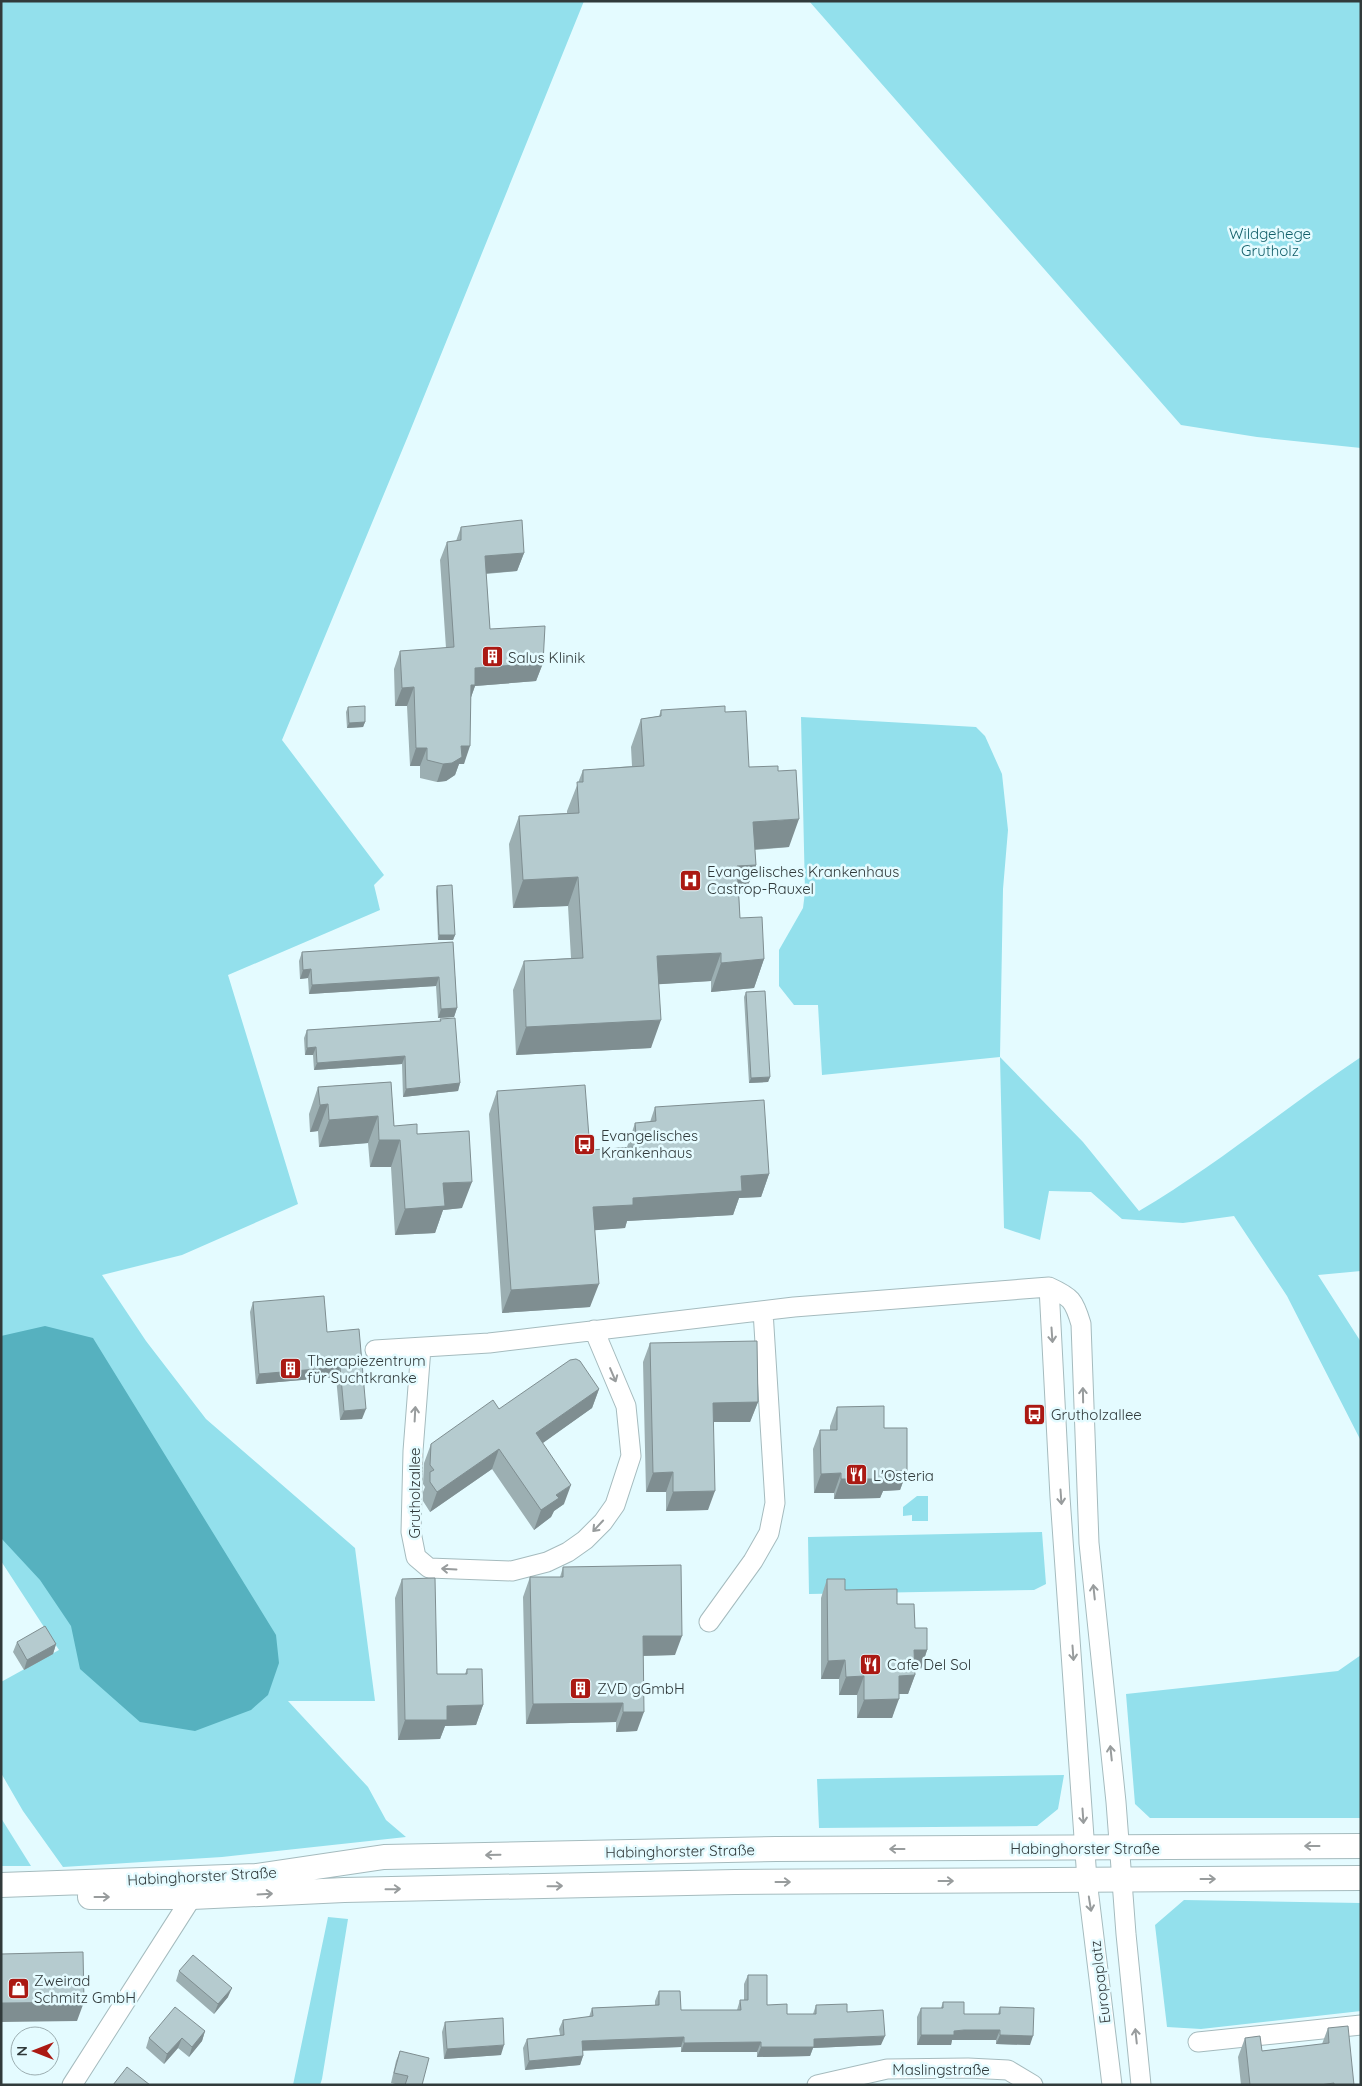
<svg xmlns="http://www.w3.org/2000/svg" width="1362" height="2086" viewBox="0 0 1362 2086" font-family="Quicksand,sans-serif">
<rect width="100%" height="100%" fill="#e4fbff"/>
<path fill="#93e0ec" d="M 1,1 L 584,1 L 408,436 L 282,740 L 384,875 L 374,885 L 380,910 L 228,975 L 298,1204 L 182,1255 L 102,1275 L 146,1341 L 206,1419 L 355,1548 L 375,1701 L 288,1701 L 368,1787 L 386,1820 L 406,1837 L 222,1857 L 63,1867 L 23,1811 L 1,1773 L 1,1682 L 59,1650 L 1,1561 Z
M 809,1 L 1361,1 L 1361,448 L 1257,437 L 1181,425 Z
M 801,717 L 976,727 L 985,736 L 1002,774 L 1008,830 L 1003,889 L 1000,1057 L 1083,1142 L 1139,1211 C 1216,1166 1286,1107 1361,1057 L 1361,1271 L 1318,1275 L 1361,1342 L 1361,1441 L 1287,1296 L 1234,1216 L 1183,1223 L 1122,1219 L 1091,1192 L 1049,1191 L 1040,1240 L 1004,1228 L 1000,1057 L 822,1075 L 818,1005 L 794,1005 L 779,986 L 779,950 L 803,908 L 805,892 Z
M 917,1496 L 928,1496 L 928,1521 L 912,1521 L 912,1515 L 903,1516 L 903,1507 Z
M 1042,1532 L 1046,1584 L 1034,1590 L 809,1594 L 808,1537 Z
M 1361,1655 L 1361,1818 L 1150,1818 L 1135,1804 L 1126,1694 L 1338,1671 Z
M 1064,1775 L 1058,1809 L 1037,1826 L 819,1828 L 817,1779 Z
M 1,1818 L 31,1866 L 1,1866 Z
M 1184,1900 L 1361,1903 L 1361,2011 L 1201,2029 L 1167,2027 L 1155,1925 Z
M 328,1917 L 348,1919 L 322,2079 L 320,2085 L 293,2085 Z"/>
<path fill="#56b1bf" d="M 45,1326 L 93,1338 L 276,1635 L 279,1663 L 268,1695 L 251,1710 L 195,1731 L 140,1722 L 80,1669 L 71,1626 L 40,1580 L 1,1538 L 1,1336 Z"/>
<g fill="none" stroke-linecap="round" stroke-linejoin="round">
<defs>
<path id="minor" d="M 1049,1287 L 1060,1497 L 1087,1880 L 1112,2085
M 421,1348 L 413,1451 L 411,1532 L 416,1557 L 429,1568 L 512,1571 L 547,1562 L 568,1552 L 585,1540 L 603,1522 L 615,1505 L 631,1456 L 626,1406 L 594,1330
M 375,1350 L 489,1343 L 794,1307 L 1049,1287 C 1071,1297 1074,1300 1081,1324 L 1089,1543 L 1116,1802 L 1126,1934 L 1141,2085
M 709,1622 L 753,1561 L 769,1533 L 775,1503 L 763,1311
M 1198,2042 L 1361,2025
M 72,2085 L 192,1897
M 817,2085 L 887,2069 L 968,2068 L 1008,2070 L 1033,2085"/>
<path id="major" d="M 1,1885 L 256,1876 L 384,1857 L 776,1849 L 1361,1846
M 90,1897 L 192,1897 L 344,1890 L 735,1882 L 1361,1878"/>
</defs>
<use href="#minor" stroke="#a5bbbe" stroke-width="21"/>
<use href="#major" stroke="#a5bbbe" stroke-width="26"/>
<use href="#minor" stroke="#fff" stroke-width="19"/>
<use href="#major" stroke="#fff" stroke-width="24"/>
</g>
<path fill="#9cafb2" d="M 461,527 L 524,553 L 517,571 L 486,574 L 490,629 L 543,663 L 536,681 L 475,686 L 471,697 L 464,764 L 459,764 L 455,775 L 446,781 L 437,782 L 420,778 L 420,766 L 410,766 L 407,706 L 395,706 L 394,669 L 400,651 L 446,648 L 440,560 L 447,542 L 456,541 Z
M 348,707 L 365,722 L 363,727 L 347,728 L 346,712 Z
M 661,710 L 725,712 L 749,767 L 789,847 L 755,850 L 756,865 L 745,893 L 739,894 L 740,918 L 764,959 L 754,988 L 711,992 L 711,981 L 659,984 L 651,1048 L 516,1055 L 513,990 L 524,961 L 571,958 L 568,906 L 513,908 L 509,844 L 519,816 L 567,813 L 567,811 L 583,770 L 632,766 L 631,747 L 641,719 L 659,716 Z
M 437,886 L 455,935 L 453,940 L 438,940 L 436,891 Z
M 453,942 L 457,1008 L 454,1017 L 438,1018 L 436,986 L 309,994 L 308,978 L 300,979 L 299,961 L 302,952 Z
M 746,992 L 770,1077 L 768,1082 L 749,1083 L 744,997 Z
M 440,1019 L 460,1083 L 458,1091 L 403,1097 L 402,1064 L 314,1070 L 313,1055 L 305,1055 L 304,1038 L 307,1030 L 440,1021 Z
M 391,1082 L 394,1126 L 417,1134 L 462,1208 L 443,1210 L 435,1233 L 395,1235 L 391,1167 L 370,1167 L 368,1143 L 319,1147 L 318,1131 L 310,1132 L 309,1114 L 318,1087 Z
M 497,1091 L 590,1150 L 627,1147 L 635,1123 L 650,1122 L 655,1107 L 769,1174 L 761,1197 L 739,1198 L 733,1215 L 627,1221 L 625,1228 L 595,1230 L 590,1307 L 502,1313 L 489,1114 Z
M 253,1302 L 327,1332 L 362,1419 L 340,1420 L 336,1377 L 256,1384 L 250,1312 Z
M 650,1343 L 758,1402 L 750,1422 L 714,1422 L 708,1510 L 666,1511 L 666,1492 L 646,1492 L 643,1362 Z
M 599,1389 L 592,1408 L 542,1443 L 564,1504 L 554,1511 L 551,1517 L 534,1530 L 492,1469 L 430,1512 L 423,1501 L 423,1492 L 425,1487 L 423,1484 L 424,1463 L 431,1444 L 499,1409 Z
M 837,1407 L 884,1428 L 907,1471 L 900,1490 L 883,1491 L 880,1498 L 834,1499 L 834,1493 L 814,1493 L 813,1449 L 820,1430 L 830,1430 L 830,1426 Z
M 563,1567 L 675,1655 L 643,1656 L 637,1731 L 616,1732 L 616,1722 L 526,1724 L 523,1597 L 530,1577 L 560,1577 Z
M 402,1579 L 437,1674 L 465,1674 L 467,1669 L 483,1705 L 476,1725 L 445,1726 L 440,1739 L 398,1740 L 395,1598 Z
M 827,1579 L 845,1590 L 897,1604 L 915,1628 L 927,1650 L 921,1669 L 915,1669 L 915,1675 L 908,1694 L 899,1694 L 892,1718 L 857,1718 L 857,1695 L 839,1695 L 839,1679 L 821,1679 L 821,1598 Z
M 17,1642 L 56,1644 L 53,1654 L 24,1670 L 13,1652 Z
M 179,1971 L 228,1997 L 214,2014 L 176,1981 Z
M 748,1975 L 767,2005 L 787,2014 L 813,2014 L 816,2005 L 847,2012 L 881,2045 L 813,2048 L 810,2056 L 757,2057 L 757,2052 L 681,2052 L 681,2047 L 582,2050 L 583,2056 L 580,2065 L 525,2070 L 523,2048 L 527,2039 L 560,2035 L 559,2029 L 563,2020 L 589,2017 L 592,2008 L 655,2005 L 655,2001 L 659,1991 L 681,2010 L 737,2010 L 740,2000 L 744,2000 L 744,1984 Z
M 943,2002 L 964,2014 L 998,2014 L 1000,2007 L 1030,2045 L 996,2044 L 996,2040 L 952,2040 L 951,2045 L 917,2045 L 917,2017 L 921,2008 L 941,2008 Z
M 445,2022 L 501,2055 L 444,2059 L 442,2032 Z
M 1328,2028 L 1354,2085 L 1241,2085 L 1238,2057 L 1245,2038 L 1262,2051 L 1322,2044 Z
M 205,2031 L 202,2041 L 189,2057 L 178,2048 L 164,2064 L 146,2048 L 149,2038 Z
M 400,2051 L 422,2085 L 399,2085 L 391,2083 L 396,2061 Z"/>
<path fill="#7f8e91" d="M 524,553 L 517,571 L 478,574 L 485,556 Z
M 543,663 L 536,681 L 475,686 L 469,703 L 464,703 L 475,668 Z
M 414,687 L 407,706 L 395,706 L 402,688 Z
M 365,722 L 363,727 L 347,728 L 349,723 Z
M 461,746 L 470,746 L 464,764 L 459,764 L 455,775 L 446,781 L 437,782 L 443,764 Z
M 416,748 L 427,748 L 420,766 L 410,766 Z
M 799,819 L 789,847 L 743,850 L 753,822 Z
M 756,865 L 745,893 L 727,894 L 737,866 Z
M 578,877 L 568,906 L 513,908 L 523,880 Z
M 439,935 L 455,935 L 453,940 L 438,940 Z
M 721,953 L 711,981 L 647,985 L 657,956 Z
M 764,959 L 754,988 L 711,992 L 721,963 Z
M 311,969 L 308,978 L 300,979 L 303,970 Z
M 439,977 L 436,986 L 309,994 L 312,985 Z
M 457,1008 L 454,1017 L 438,1018 L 441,1009 Z
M 661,1020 L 651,1048 L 516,1055 L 526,1027 Z
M 316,1047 L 313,1055 L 305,1055 L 307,1048 Z
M 405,1056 L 402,1064 L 314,1070 L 317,1063 Z
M 770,1077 L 768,1082 L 749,1083 L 751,1078 Z
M 460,1083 L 458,1091 L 403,1097 L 406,1089 Z
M 328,1104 L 318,1131 L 310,1132 L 320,1105 Z
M 378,1116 L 368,1143 L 319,1147 L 329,1120 Z
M 379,1140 L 400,1140 L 391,1167 L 370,1167 Z
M 769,1174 L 761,1197 L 739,1198 L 733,1215 L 627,1221 L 625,1228 L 585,1231 L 593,1207 L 633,1198 L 741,1176 Z
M 472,1182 L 462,1208 L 443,1210 L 435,1233 L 395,1235 L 405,1209 L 443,1183 Z
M 599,1284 L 590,1307 L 502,1313 L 511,1290 Z
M 340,1367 L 336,1377 L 256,1384 L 259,1374 Z
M 599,1389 L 592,1408 L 529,1453 L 536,1433 Z
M 758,1402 L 750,1422 L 706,1422 L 713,1403 Z
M 366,1409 L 362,1419 L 340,1420 L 344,1411 Z
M 499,1449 L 492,1469 L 430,1512 L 437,1492 Z
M 887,1471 L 907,1471 L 900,1490 L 883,1491 L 880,1498 L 834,1499 L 841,1479 Z
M 673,1472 L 666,1492 L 646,1492 L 653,1473 Z
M 841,1473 L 834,1493 L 814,1493 L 821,1474 Z
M 571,1485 L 564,1504 L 554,1511 L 551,1517 L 534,1530 L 541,1510 L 556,1495 Z
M 715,1491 L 708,1510 L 666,1511 L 673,1492 Z
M 643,1636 L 682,1636 L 675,1655 L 636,1656 Z
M 56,1644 L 53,1654 L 24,1670 L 27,1660 Z
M 914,1650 L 927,1650 L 921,1669 L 907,1669 Z
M 845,1660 L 839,1679 L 821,1679 L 828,1661 Z
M 915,1675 L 908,1694 L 892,1694 L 899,1676 Z
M 864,1676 L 857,1695 L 839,1695 L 846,1677 Z
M 899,1699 L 892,1718 L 857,1718 L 864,1700 Z
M 623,1703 L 616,1722 L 526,1724 L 533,1704 Z
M 483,1705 L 476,1725 L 445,1726 L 440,1739 L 398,1740 L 405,1720 L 447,1706 Z
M 623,1712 L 644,1712 L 637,1731 L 616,1732 Z
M 232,1988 L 228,1997 L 214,2014 L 218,2004 Z
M 84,2002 L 77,2021 L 1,2022 L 1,2003 Z
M 964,2030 L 1000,2030 L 996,2040 L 952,2040 L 951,2045 L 917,2045 L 921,2035 Z
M 205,2031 L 202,2041 L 189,2057 L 192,2047 Z
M 1000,2035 L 1033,2036 L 1030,2045 L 996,2044 Z
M 885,2036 L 881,2045 L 813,2048 L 810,2056 L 757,2057 L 761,2047 L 814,2039 Z
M 684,2037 L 681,2047 L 578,2051 L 582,2041 Z
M 182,2038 L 178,2048 L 164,2064 L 167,2054 Z
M 761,2042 L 757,2052 L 681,2052 L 684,2043 Z
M 504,2045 L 501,2055 L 444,2059 L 447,2049 Z
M 583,2056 L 580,2065 L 525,2070 L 529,2061 Z"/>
<path fill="#b5cbcf" stroke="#7f8e91" d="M 522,520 L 524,553 L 485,556 L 490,629 L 545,626 L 543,663 L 475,668 L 475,685 L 471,685 L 470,746 L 461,746 L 462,757 L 452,763 L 443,764 L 427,760 L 427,748 L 416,748 L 414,687 L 402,688 L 400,651 L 454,647 L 447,542 L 461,540 L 461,527 Z
M 365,706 L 365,722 L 349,723 L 348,707 Z
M 725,706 L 725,712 L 746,711 L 749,767 L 778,766 L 778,771 L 796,770 L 799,819 L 753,822 L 756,865 L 737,866 L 740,918 L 762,917 L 764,959 L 721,963 L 721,953 L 657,956 L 661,1020 L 526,1027 L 524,961 L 583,958 L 578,877 L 523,880 L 519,816 L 579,813 L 577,782 L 583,782 L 583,770 L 644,766 L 641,719 L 661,716 L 661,710 Z
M 452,885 L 455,935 L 439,935 L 437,886 Z
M 453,942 L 457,1008 L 441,1009 L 439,977 L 312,985 L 311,969 L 303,970 L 302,952 Z
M 765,991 L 770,1077 L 751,1078 L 746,992 Z
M 455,1018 L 460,1083 L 406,1089 L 405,1056 L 317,1063 L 316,1047 L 307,1048 L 307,1030 L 441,1021 L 440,1019 Z
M 391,1082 L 394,1126 L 417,1124 L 417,1134 L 469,1131 L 472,1182 L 443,1183 L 445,1206 L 405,1209 L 400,1140 L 379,1140 L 378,1116 L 329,1120 L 328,1104 L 320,1105 L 318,1087 Z
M 585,1085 L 590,1150 L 637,1147 L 635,1123 L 656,1121 L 655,1107 L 764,1100 L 769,1174 L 741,1176 L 742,1191 L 633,1198 L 633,1205 L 593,1207 L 599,1284 L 511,1290 L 497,1091 Z
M 324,1296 L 327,1332 L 359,1329 L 366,1409 L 344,1411 L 340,1367 L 259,1374 L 253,1302 Z
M 757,1341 L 758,1402 L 713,1403 L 715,1491 L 673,1492 L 673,1472 L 653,1473 L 650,1343 Z
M 576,1359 L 580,1361 L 599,1389 L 536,1433 L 571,1485 L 556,1495 L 559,1498 L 541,1510 L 499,1449 L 437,1492 L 430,1482 L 430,1472 L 434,1470 L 430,1465 L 431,1444 L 493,1400 L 499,1409 L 570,1360 Z
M 884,1406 L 884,1428 L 907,1428 L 907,1471 L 887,1471 L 887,1479 L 841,1479 L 841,1473 L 821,1474 L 820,1430 L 837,1430 L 837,1407 Z
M 681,1565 L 682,1636 L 643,1636 L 644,1712 L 623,1712 L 623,1703 L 533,1704 L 530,1577 L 563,1577 L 563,1567 Z
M 435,1578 L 437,1674 L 467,1674 L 467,1669 L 482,1669 L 483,1705 L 447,1706 L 447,1720 L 405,1720 L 402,1579 Z
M 827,1579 L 845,1579 L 845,1590 L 897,1589 L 897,1604 L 914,1604 L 915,1628 L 927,1628 L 927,1650 L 914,1650 L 915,1675 L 899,1676 L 899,1699 L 864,1700 L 864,1676 L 846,1677 L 845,1660 L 828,1661 Z
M 45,1626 L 56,1644 L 27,1660 L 17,1642 Z
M 83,1952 L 84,2002 L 1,2003 L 1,1954 Z
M 193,1955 L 232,1988 L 218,2004 L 179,1971 Z
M 748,1975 L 767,1975 L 767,2005 L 787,2004 L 787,2014 L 816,2014 L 816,2005 L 847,2004 L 847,2012 L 883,2010 L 885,2036 L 814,2039 L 814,2047 L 761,2047 L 761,2042 L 684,2043 L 684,2037 L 582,2041 L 583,2056 L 529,2061 L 527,2039 L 564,2035 L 563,2020 L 593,2016 L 592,2008 L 659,2005 L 659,1991 L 680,1991 L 681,2010 L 741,2010 L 740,2000 L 748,2000 Z
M 943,2002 L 964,2002 L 964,2014 L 1000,2014 L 1000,2007 L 1034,2008 L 1033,2036 L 1000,2035 L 1000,2030 L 964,2030 L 954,2031 L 954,2035 L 921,2035 L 921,2008 L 943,2008 Z
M 175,2007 L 205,2031 L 192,2047 L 182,2038 L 167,2054 L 149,2038 Z
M 503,2018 L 504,2045 L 447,2049 L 445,2022 Z
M 1348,2026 L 1354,2085 L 1334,2085 L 1334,2083 L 1320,2085 L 1250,2085 L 1245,2038 L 1260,2036 L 1262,2051 L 1329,2043 L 1328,2028 Z
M 400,2051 L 429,2058 L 422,2085 L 405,2085 L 408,2076 L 394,2073 Z
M 127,2067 L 150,2085 L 113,2085 Z"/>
<defs><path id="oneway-shaft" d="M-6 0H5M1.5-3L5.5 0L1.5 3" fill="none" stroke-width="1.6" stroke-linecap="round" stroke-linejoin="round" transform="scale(1.25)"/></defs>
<g stroke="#989c9d">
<use href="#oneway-shaft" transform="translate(1052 1335) rotate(86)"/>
<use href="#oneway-shaft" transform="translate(613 1375) rotate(67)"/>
<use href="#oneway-shaft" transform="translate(1083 1395) rotate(-91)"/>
<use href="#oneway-shaft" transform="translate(415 1414) rotate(-87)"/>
<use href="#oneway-shaft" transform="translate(1061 1497) rotate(86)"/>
<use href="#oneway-shaft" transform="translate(598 1526) rotate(133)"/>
<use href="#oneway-shaft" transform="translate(449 1569) rotate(-177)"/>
<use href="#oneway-shaft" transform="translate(1094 1592) rotate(-96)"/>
<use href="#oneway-shaft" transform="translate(1073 1653) rotate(86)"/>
<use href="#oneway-shaft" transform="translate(1111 1753) rotate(-96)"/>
<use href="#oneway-shaft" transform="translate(1083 1816) rotate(86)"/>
<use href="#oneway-shaft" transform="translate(1312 1846) rotate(180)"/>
<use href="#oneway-shaft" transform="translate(897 1849) rotate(180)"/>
<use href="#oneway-shaft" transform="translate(493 1855) rotate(179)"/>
<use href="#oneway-shaft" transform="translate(1208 1879)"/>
<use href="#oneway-shaft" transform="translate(946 1881)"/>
<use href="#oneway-shaft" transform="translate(783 1882)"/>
<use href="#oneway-shaft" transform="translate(555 1886) rotate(-1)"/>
<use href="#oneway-shaft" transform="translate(393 1889) rotate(-1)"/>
<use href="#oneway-shaft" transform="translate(265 1894) rotate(-3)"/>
<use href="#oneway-shaft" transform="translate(102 1897)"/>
<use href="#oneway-shaft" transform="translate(1090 1904) rotate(81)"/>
<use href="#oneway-shaft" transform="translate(1136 2036) rotate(-96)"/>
</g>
<defs>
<symbol id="building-square" viewBox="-11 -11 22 22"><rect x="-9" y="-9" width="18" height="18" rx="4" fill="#ab1913" stroke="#e4fbff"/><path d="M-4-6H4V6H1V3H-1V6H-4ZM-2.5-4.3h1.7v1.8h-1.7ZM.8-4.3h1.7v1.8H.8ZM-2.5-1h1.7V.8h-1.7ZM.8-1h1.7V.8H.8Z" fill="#fff"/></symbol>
<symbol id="hospital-square" viewBox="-11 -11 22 22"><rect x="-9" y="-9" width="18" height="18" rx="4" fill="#ab1913" stroke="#e4fbff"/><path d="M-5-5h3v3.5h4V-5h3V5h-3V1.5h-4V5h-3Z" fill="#fff"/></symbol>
<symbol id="bus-square" viewBox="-11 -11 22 22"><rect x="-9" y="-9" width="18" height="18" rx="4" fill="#ab1913" stroke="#e4fbff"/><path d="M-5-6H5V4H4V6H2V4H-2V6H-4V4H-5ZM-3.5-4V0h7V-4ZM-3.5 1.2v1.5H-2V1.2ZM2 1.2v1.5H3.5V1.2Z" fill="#fff"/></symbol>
<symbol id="restaurant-square" viewBox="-11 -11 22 22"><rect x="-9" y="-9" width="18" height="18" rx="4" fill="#ab1913" stroke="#e4fbff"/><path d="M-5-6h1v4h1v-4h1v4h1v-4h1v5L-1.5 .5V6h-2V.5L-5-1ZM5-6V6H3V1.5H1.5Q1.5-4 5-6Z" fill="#fff"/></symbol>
<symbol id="shop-square" viewBox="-11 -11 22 22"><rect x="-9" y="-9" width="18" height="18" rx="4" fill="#ab1913" stroke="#e4fbff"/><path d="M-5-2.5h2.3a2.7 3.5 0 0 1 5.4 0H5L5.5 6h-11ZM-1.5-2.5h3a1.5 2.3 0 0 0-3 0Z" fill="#fff"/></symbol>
</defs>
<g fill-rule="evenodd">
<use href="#building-square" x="480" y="644" width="25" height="25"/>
<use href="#hospital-square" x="678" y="868" width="25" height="25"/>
<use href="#bus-square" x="572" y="1132" width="25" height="25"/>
<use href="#building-square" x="278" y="1356" width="25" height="25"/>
<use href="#bus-square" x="1022" y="1402" width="25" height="25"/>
<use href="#restaurant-square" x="844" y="1462" width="25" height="25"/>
<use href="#restaurant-square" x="858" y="1652" width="25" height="25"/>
<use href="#building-square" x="568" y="1676" width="25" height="25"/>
<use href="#shop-square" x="6" y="1976" width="25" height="25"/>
</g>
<g text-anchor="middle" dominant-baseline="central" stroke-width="5" stroke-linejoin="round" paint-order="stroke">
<g font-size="15" fill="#135f6a" stroke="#e4fbff">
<text x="1270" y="233">Wildgehege<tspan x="1270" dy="17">Grutholz</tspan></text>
</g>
<g font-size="15" fill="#313a3b" stroke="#e4fbff" text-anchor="start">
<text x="508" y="657">Salus Klinik</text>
<text x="707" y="871">Evangelisches Krankenhaus<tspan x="707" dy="17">Castrop-Rauxel</tspan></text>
<text x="601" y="1135">Evangelisches<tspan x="601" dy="17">Krankenhaus</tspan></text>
<text x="307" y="1360">Therapiezentrum<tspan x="307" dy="17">für Suchtkranke</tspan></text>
<text x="1051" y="1414">Grutholzallee</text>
<text x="873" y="1475">L'Osteria</text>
<text x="887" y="1664">Cafe Del Sol</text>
<text x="597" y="1688">ZVD gGmbH</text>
<text x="34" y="1980">Zweirad<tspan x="34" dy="17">Schmitz GmbH</tspan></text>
</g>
<g font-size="15" fill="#313a3b" stroke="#e4fbff">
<text transform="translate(414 1493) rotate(-90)">Grutholzallee</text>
<text x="1085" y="1848">Habinghorster Straße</text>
<text transform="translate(680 1851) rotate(-1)">Habinghorster Straße</text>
<text transform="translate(202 1876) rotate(-3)">Habinghorster Straße</text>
<text transform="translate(1100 1982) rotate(-97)">Europaplatz</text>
<text x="941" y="2069">Maslingstraße</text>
</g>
</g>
<rect width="1362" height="2086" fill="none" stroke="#313a3b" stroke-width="5"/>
<g transform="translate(35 2051) rotate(270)"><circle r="24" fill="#e4fbff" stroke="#9caeb1"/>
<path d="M0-4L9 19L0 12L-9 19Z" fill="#ab1913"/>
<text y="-8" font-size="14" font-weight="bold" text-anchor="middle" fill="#313a3b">N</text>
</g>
</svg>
